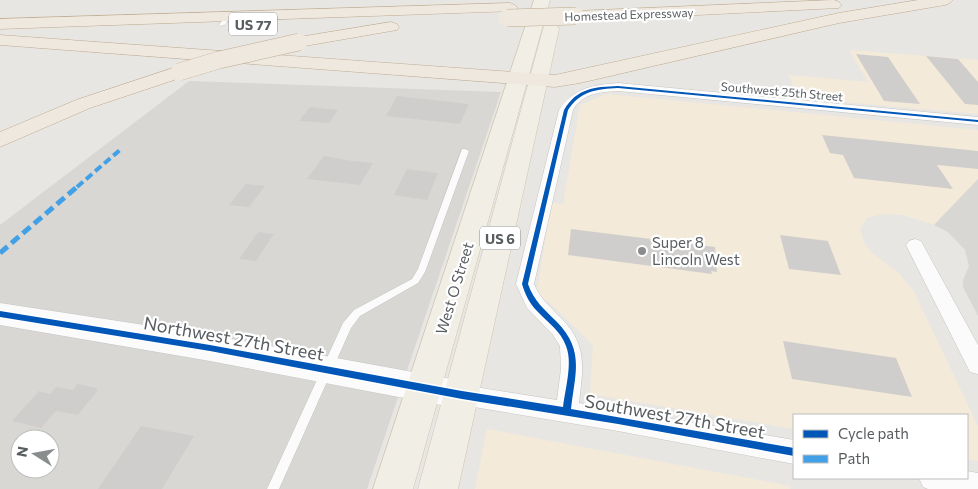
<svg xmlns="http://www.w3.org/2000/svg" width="978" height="489" viewBox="0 0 978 489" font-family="Commissioner,sans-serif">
<rect width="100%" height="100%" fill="#e8e6e2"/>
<path fill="#f4ead9" d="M 849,50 L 978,60 L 978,114 L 798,98 L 789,75 L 868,82 Z
M 606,94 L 978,130 L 978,179 L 934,225 L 903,215 L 882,214 L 867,218 L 860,229 L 864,243 L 873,254 L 899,273 L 914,292 L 978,426 L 978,461 L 967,459 L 967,415 L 794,415 L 794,429 L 590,394 L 593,345 L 548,301 L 536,299 L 551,203 L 563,204 L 580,105 Z
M 487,429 L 790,486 L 790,489 L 475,489 Z"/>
<path fill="#d9d7d3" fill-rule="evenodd" d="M 189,81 L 501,92 L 367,489 L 0,489 L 0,225 ZM 20,439 L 50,439 L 50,469 L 20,469 Z
M 978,179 L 978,316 L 963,287 L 963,280 L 969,266 L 965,250 L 948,232 L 934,225 Z"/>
<path fill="#d0cecc" d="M 856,54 L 888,57 L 920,104 L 884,101 Z
M 926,56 L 958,59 L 978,82 L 978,105 L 965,104 Z
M 397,96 L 469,104 L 460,124 L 386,116 Z
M 310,107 L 338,110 L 329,123 L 299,121 Z
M 822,135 L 978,151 L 978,169 L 937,165 L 953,189 L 854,178 L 843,155 L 830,153 Z
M 324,156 L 352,161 L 373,163 L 360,185 L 307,179 Z
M 407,169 L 438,173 L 427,200 L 394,195 Z
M 246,184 L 265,186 L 249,207 L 229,205 Z
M 571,229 L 715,247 L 717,272 L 711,271 L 712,274 L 568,255 Z
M 258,232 L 274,234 L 256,261 L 239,259 Z
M 780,235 L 828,241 L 841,275 L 789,269 Z
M 783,341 L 896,358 L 912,397 L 792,379 Z
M 77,384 L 97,388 L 96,390 L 98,390 L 78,415 L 56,411 L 41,428 L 12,421 L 39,391 L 50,394 L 56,387 L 73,390 Z
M 141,426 L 194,436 L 162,489 L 98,489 Z"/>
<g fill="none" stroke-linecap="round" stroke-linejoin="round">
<defs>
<path id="lane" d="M 228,14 L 231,16 L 225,25 L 220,26 L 219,25 L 226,15 Z
M 462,149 L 465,149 L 469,151 L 425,272 L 418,283 L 360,316 L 351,328 L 279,489 L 267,489 L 343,323 L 354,310 L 412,279 L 418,269 Z"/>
<path id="street" d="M 618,83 L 978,117 L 978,125 L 618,91 C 600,92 583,93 573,110 L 534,284 C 540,298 550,307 560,317 C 588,344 583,368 579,403 L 794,440 L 794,464 L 618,431 L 462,405 L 454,402 L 451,395 L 454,388 L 462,385 L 557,400 L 561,369 L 560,346 L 553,335 L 527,308 L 516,284 L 559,110 C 573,88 593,85 618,83 Z
M 915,239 L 921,241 L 978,345 L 978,374 L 970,372 L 906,245 L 909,241 Z
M 967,471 L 978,473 L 978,489 L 928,489 L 923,487 L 919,478 L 967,478 Z"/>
<path id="secondary" d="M 0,303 L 210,335 L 462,381 L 473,385 L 478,395 L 473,405 L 462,409 L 210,361 L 0,325 Z"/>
<path id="primary" d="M 534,0 L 550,0 L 413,489 L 373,489 Z
M 551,24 L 557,25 L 559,29 L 458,489 L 418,489 L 543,29 L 545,25 Z"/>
<path id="highway" d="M 834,0 L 839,2 L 842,5 L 839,8 L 576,21 L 570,19 L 568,16 L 570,13 L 576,11 Z
M 918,0 L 953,0 L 950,3 L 945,5 L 839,23 L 580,83 L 555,87 L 0,45 L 0,35 L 555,75 L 839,13 Z
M 510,3 L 515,5 L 518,8 L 515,11 L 0,29 L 0,19 Z
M 391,22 L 397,24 L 399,27 L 397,30 L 299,47 L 293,46 L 290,42 L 293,38 L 299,37 Z
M 179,66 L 186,68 L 188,72 L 186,76 L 90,108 L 0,147 L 0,132 L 76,100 Z"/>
</defs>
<use href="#lane" stroke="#c3c3c2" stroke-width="1"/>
<use href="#street" stroke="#c3c3c2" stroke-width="1"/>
<use href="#secondary" stroke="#c4c5c4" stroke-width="1"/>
<use href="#primary" stroke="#d0c4b0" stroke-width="1"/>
<use href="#highway" stroke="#bfab90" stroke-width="1"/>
<use href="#lane" fill="#fcfbfb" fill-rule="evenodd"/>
<use href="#street" fill="#fcfbfb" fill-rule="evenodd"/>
<use href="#secondary" fill="#fcfbfb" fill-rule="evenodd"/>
<use href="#primary" fill="#f1eee5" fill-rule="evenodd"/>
<use href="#highway" fill="#eee8df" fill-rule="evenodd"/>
<defs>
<path id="highway-bridge" d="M 507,18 L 576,16
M 179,72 L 219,60 L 299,42"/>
</defs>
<use href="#highway-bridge" stroke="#bfab90" stroke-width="18" stroke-linecap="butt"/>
<use href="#highway-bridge" stroke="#eee8df" stroke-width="17"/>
<path stroke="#42a1e6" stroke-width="4" stroke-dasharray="8 4" stroke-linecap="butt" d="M 77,187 L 121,149"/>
<path stroke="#42a1e6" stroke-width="5" stroke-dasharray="10 5" stroke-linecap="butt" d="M 0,253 L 78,186"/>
<defs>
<path id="cycleway" d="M 618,86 L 978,120 L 978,122 L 618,88 C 597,89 580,91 568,110 L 528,284 C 534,301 544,309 556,321 C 585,350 575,373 571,409 L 794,448 L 794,456 L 618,424 L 462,399 L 210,351 L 0,317 L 0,311 L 210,345 L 462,391 L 563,407 C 565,389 573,363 566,346 C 561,331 547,322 537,311 C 529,303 525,294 522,284 L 564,110 C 577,88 594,87 618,86 Z"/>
</defs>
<use href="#cycleway" stroke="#fff" stroke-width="3"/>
<use href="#cycleway" fill="#0057b8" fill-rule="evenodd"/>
</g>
<circle fill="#8a8d8e" stroke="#fff" stroke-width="2" cx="642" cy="251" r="5"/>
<g text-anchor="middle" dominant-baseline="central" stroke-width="4.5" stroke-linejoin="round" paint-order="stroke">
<g font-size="12" fill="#585d60" stroke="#fff">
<text transform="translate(629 14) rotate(-2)">Homestead Expressway</text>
<text transform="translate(782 91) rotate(5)">Southwest 25th Street</text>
</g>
<g fill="#fff" stroke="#8a8e90" stroke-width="1">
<rect x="229" y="12.5" width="48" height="23" rx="4"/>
<rect x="480" y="226.5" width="40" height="23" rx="4"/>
</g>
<g font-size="14" font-weight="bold" fill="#585d60">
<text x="253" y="24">US 77</text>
<text x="500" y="238">US 6</text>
</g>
<g font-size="15" fill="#585d60" stroke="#fff" text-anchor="start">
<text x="652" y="242">Super 8<tspan x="652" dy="17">Lincoln West</tspan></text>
</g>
<g font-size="15" fill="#585d60" stroke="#fff">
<text transform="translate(454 288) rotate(-73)">West O Street</text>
</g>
<g font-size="18" fill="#585d60" stroke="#fff">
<text transform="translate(234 338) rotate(10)">Northwest 27th Street</text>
<text transform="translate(675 416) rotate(10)">Southwest 27th Street</text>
</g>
</g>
<rect x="793" y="414" width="175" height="65" fill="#ffffff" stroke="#bcbebf"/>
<rect x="803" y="430" width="25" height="8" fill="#0057b8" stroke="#bcbebf"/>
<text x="838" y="439" font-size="15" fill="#585d60">Cycle path</text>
<rect x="803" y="455" width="25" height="8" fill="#42a1e6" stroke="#bcbebf"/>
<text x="838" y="464" font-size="15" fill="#585d60">Path</text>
<g transform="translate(35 454) rotate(281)"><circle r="24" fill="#ffffff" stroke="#bcbebf"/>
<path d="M0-4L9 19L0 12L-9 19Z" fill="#8a8d8e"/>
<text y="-8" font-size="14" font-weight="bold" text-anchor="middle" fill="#585d60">N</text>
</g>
</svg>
